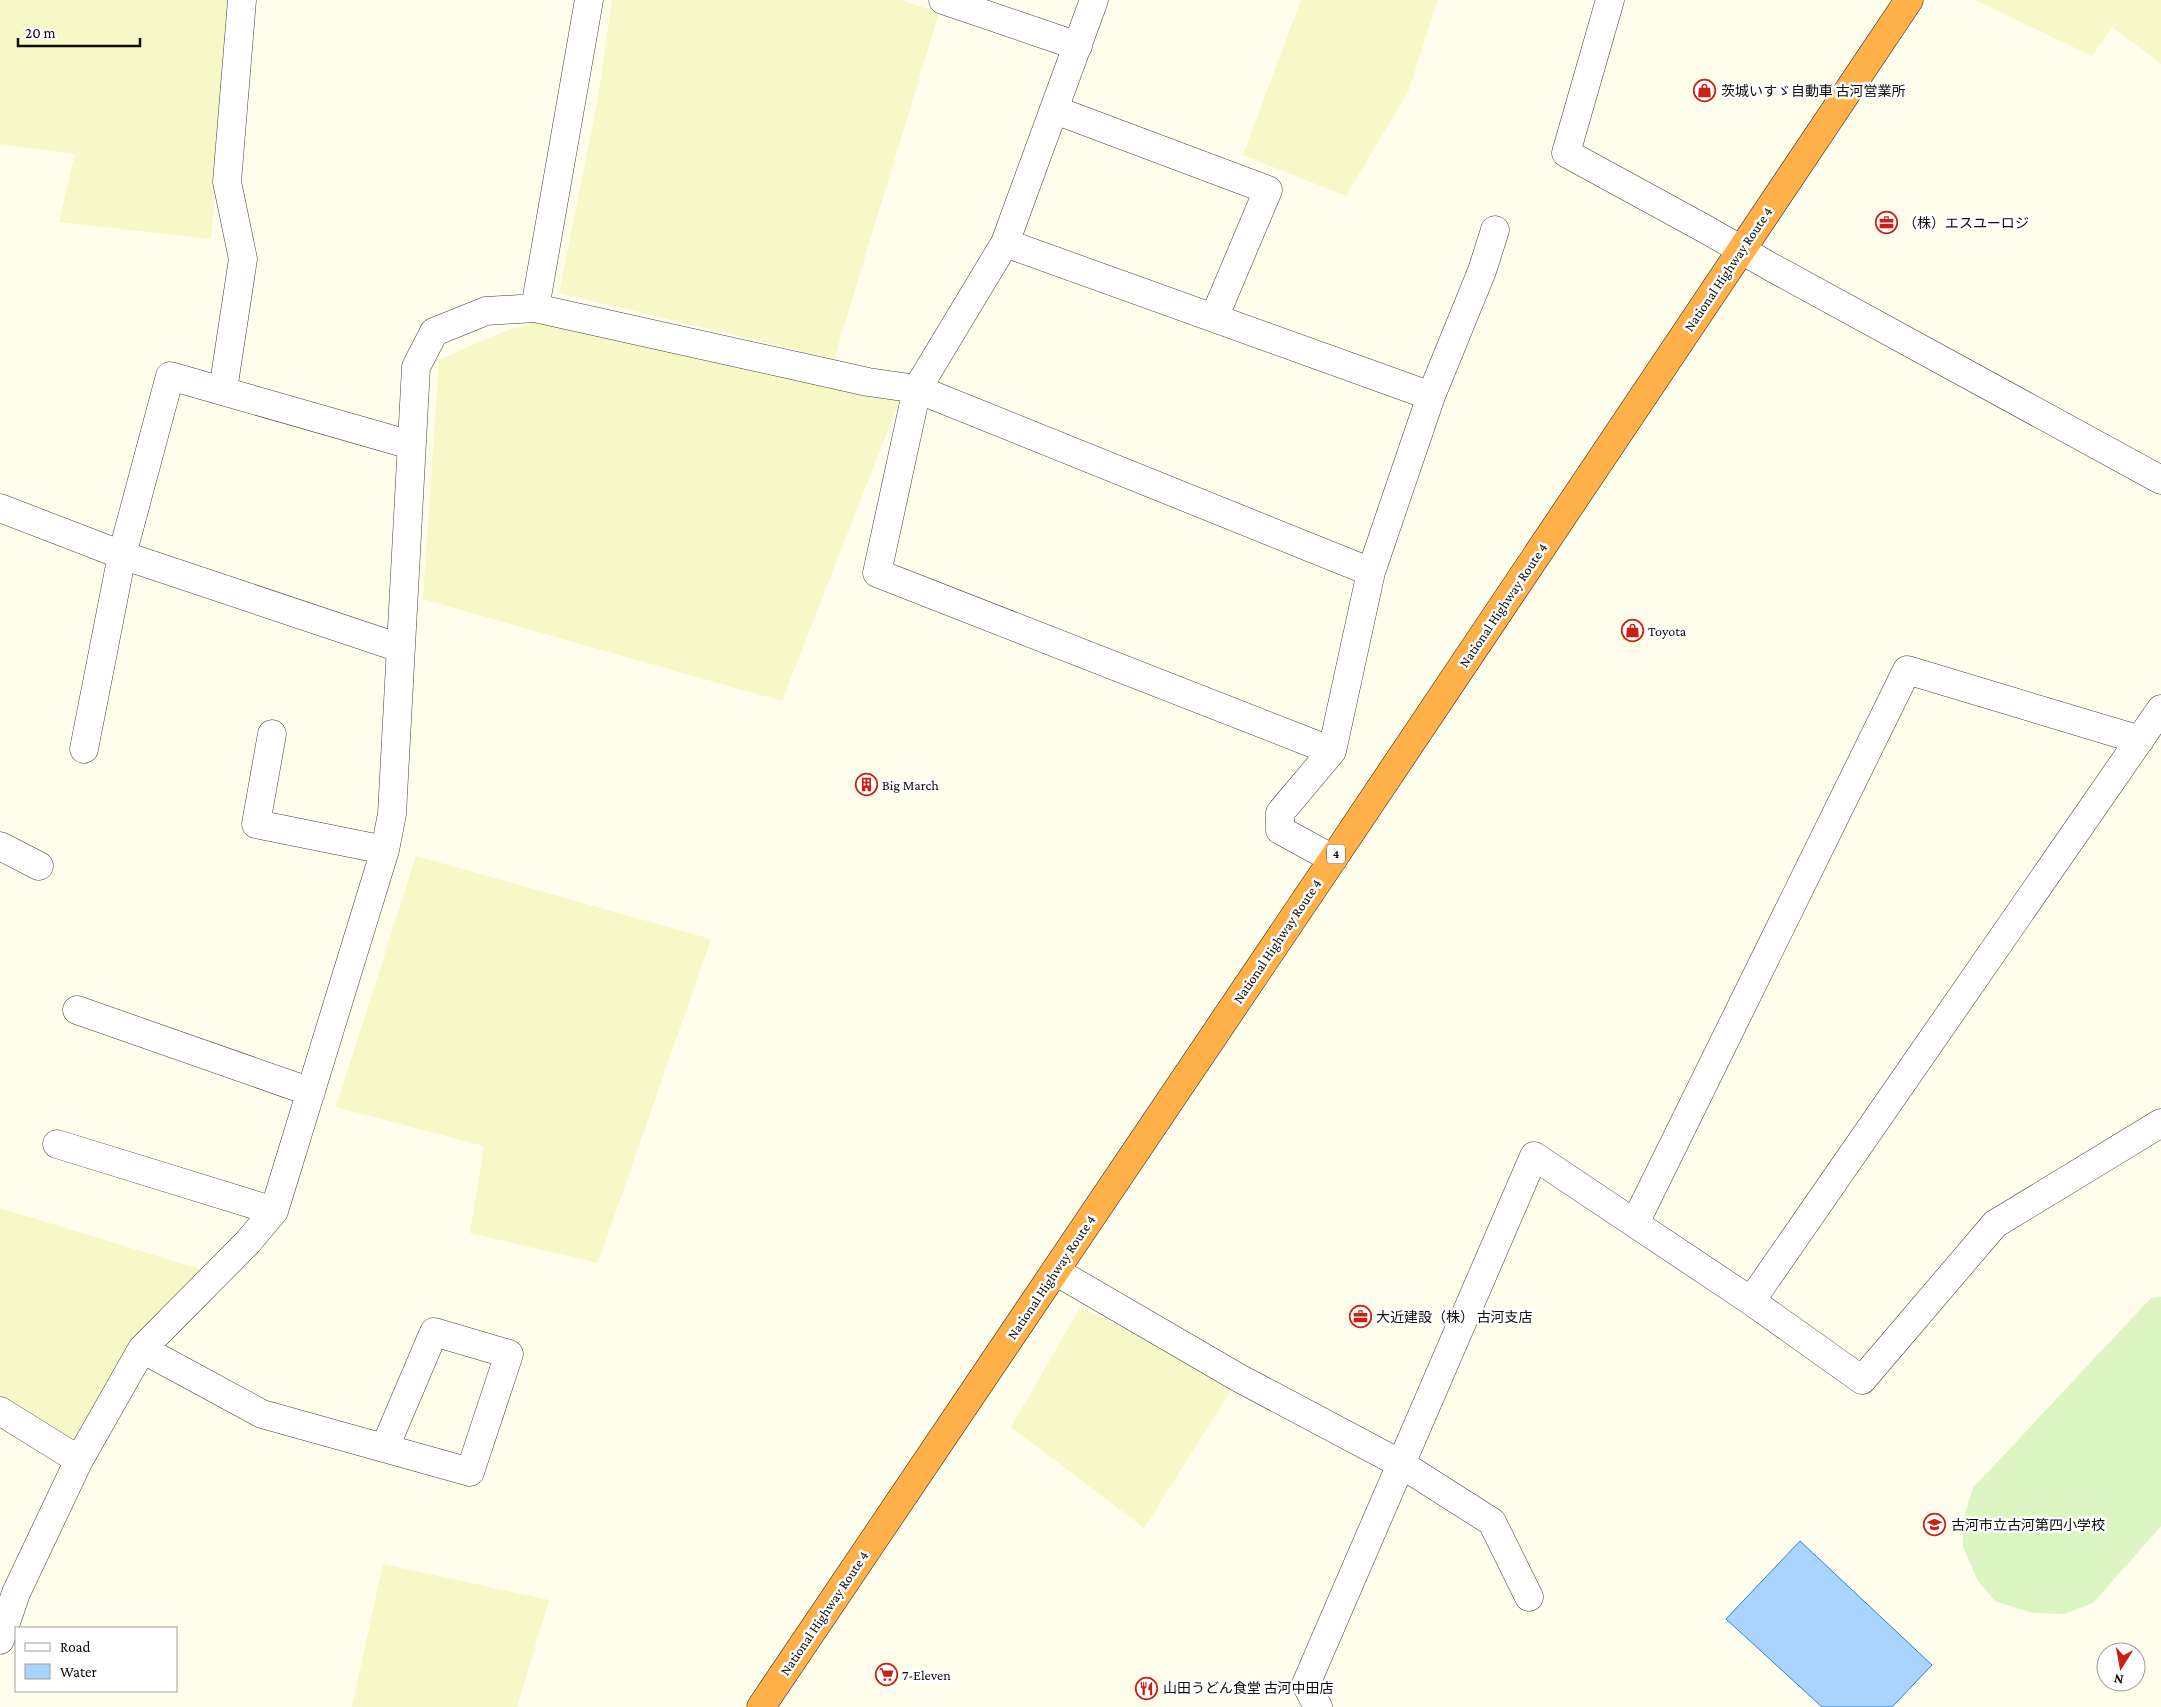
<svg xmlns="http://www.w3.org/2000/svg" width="2161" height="1707" viewBox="0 0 2161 1707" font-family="'Crimson Pro','Noto Sans JP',serif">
<rect width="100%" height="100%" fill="#fffdeb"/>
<path fill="#f7f8c7" d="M 0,0 L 231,0 L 211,239 L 59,222 L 75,154 L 0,144 Z
M 612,0 L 901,0 L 939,13 L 834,359 L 559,293 L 598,98 Z
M 1301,0 L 1438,0 L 1408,92 L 1346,196 L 1243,155 Z
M 1975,0 L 2161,0 L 2161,64 L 2112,27 L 2092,56 Z
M 535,322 L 900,399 L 782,701 L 423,599 L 439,360 L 500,333 Z
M 416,856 L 711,939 L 598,1263 L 470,1233 L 484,1146 L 336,1107 Z
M 0,1208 L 216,1274 L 79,1460 L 0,1411 Z
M 1080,1308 L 1239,1378 L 1144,1528 L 1011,1427 Z
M 383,1564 L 549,1600 L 517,1707 L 352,1707 Z"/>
<path fill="#ddf4c3" d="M 2161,1297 L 2161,1526 L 2093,1603 L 2064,1614 L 2033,1613 L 1995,1601 L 1978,1581 L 1963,1547 L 1963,1520 L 1973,1488 L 2151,1298 Z"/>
<path fill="#a9d4fd" stroke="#2880db" d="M 1800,1541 L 1932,1665 L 1892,1707 L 1822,1707 L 1726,1619 Z"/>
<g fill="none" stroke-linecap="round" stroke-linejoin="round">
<defs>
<path id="street" d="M 943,0 L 1078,46
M 1094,0 L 1005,243 L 917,389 L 877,573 L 1332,751
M 1610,0 L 1566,153 L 1707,230 L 1771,267 L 2161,480
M 1055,110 L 1268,190 L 1214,318
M 1005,243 L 1431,396 L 1371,572
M 535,308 L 589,0
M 223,390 L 243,259 L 227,182 L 242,0
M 1431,396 L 1482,271 L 1495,230
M 0,508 L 122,555 L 400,648
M 272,734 L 256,824 L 385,850
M 84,749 L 122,555 L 170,376 L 411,445
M 0,846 L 39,866
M 77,1010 L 311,1092
M 57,1144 L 274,1211
M 1635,1223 L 1907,670 L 2140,740
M 1055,1271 L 1239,1378 L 1401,1464 L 1492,1522 L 1529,1597
M 1751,1301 L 1862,1380 L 1995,1224 L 2161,1123
M 142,1349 L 262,1414 L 470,1472 L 509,1354 L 434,1332 L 385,1447
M 0,1411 L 79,1460
M 0,1640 L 16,1593 L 79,1460 L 142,1349 L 248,1242 L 274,1211 L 385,850 L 392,814 L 416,367 L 434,332 L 486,311 L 535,308 L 868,382 L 917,389 L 1371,572 L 1332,751 L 1280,813 L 1280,830 L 1333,859
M 1318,1707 L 1306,1684 L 1534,1156 L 1751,1301 L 2161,709"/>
<path id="highway" d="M 761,1707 L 1333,859 L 1909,0"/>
</defs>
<use href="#street" stroke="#3f3f3f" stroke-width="29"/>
<use href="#highway" stroke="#1d1d1d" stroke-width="29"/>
<use href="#street" stroke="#fff" stroke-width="28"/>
<use href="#highway" stroke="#ffb049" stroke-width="28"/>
</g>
<defs>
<symbol id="shop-ring" viewBox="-11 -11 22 22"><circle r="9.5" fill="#fff" stroke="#ca2116" stroke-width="1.5"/><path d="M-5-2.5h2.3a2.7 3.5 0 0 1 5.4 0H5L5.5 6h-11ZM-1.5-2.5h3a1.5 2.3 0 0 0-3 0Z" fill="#ca2116"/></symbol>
<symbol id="office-ring" viewBox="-11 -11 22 22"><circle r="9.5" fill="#fff" stroke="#ca2116" stroke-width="1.5"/><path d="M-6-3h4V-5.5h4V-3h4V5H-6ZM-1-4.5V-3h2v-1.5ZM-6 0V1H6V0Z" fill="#ca2116"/></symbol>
<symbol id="building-ring" viewBox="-11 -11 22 22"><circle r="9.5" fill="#fff" stroke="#ca2116" stroke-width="1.5"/><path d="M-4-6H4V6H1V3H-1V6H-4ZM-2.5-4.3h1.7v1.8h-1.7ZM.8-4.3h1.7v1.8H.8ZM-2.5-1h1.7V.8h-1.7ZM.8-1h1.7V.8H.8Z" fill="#ca2116"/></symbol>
<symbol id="school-ring" viewBox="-11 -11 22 22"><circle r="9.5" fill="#fff" stroke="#ca2116" stroke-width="1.5"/><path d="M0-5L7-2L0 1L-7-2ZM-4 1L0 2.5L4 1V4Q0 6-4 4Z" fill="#ca2116"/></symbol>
<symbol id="supermarket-ring" viewBox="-11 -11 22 22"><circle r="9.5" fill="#fff" stroke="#ca2116" stroke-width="1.5"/><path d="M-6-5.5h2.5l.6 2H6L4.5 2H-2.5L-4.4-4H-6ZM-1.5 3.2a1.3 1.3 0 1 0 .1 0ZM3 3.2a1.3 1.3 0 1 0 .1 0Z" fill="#ca2116"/></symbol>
<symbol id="restaurant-ring" viewBox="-11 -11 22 22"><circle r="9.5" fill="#fff" stroke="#ca2116" stroke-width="1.5"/><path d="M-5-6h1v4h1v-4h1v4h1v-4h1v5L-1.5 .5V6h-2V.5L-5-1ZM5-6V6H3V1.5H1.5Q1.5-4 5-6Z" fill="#ca2116"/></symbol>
</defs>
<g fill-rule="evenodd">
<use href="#shop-ring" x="1692" y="78" width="25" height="25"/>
<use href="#office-ring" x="1874" y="210" width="25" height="25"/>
<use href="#shop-ring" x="1620" y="618" width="25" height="25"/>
<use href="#building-ring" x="854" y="772" width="25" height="25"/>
<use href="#office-ring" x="1348" y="1304" width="25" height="25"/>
<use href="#school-ring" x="1922" y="1512" width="25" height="25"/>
<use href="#supermarket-ring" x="874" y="1662" width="25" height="25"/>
<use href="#restaurant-ring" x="1134" y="1676" width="25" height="25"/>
</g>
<g text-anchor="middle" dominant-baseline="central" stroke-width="5" stroke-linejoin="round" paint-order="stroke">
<rect fill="#fff" stroke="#555" stroke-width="1" x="1327" y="844.5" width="18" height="19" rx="4"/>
<g font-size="12" font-weight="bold" fill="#0c0c0c">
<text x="1336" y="854">4</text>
</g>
<g font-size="14" fill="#0c0c0c" stroke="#fff" text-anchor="start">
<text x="1721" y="91">茨城いすゞ自動車 古河営業所</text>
<text x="1903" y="223">（株）エスユーロジ</text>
<text x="1648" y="631">Toyota</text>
<text x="882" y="785">Big March</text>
<text x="1376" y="1317">大近建設（株） 古河支店</text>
<text x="1951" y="1525">古河市立古河第四小学校</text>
<text x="902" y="1675">7-Eleven</text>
<text x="1163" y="1688">山田うどん食堂 古河中田店</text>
</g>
<g font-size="14" fill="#0c0c0c" stroke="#fff">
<text transform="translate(1728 269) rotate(-56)">National Highway Route 4</text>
<text transform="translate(1503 605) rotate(-56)">National Highway Route 4</text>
<text transform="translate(1277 941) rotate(-56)">National Highway Route 4</text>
<text transform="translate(1051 1277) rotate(-56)">National Highway Route 4</text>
<text transform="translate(824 1613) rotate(-56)">National Highway Route 4</text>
</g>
</g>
<rect x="15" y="1627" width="162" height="65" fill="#ffffff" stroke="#9e9e9e"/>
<rect x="25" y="1643" width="25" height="8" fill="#ffffff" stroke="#9e9e9e"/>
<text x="60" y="1652" font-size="15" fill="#0c0c0c">Road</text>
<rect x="25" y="1664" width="25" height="15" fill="#a9d4fd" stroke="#9e9e9e"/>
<text x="60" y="1677" font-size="15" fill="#0c0c0c">Water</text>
<g transform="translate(2121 1667) rotate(191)"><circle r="24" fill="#ffffff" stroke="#9e9e9e"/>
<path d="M0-4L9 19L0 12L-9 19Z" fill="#ca2116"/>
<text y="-8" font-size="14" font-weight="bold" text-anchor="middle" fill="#0c0c0c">N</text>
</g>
<path d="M18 38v8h122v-8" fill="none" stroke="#0c0c0c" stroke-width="2.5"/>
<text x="25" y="38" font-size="15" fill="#0c0c0c" stroke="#ffffff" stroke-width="4" paint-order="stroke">20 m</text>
</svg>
